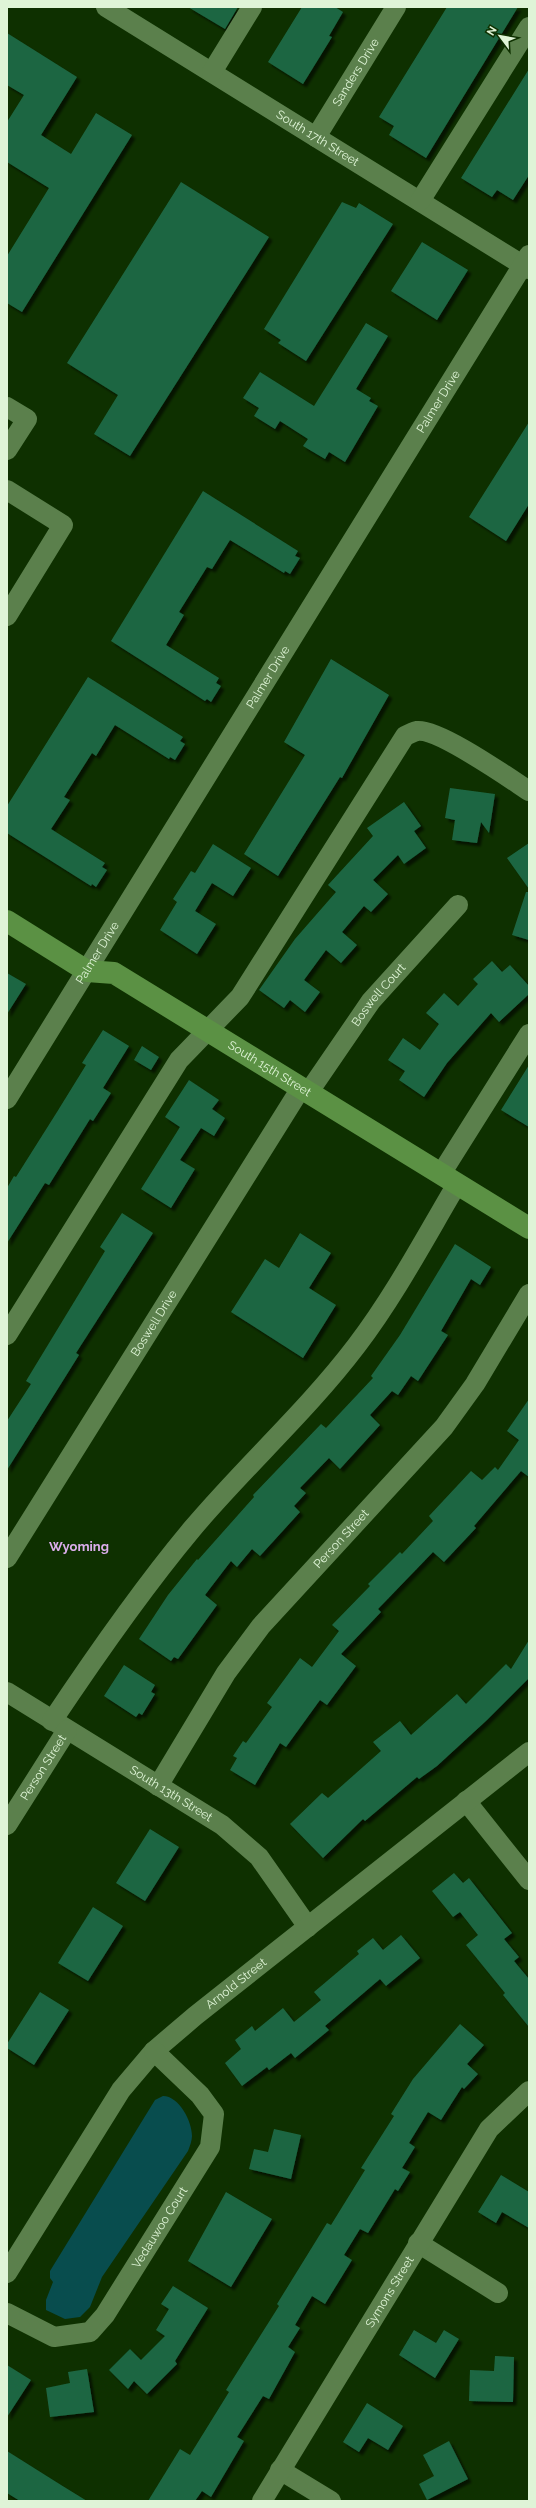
<svg xmlns="http://www.w3.org/2000/svg" width="536" height="2508" viewBox="0 0 536 2508" font-family="Raleway,sans-serif">
<defs>
<filter id="shadow"><feDropShadow dx="3.5" dy="3.5" stdDeviation="1" flood-color="#0009"/></filter>
</defs>
<rect width="100%" height="100%" fill="#0e3000"/>
<path fill="#084d4e" d="M 163,2096 C 179,2096 192,2121 192,2136 C 192,2140 190,2146 188,2151 L 102,2277 L 90,2307 L 80,2317 L 65,2319 L 46,2310 L 46,2300 L 53,2282 L 50,2278 L 50,2271 L 155,2100 Z"/>
<path fill="#1d6642" filter="url(#shadow)" d="M 188,7 L 238,7 L 225,29 Z
M 302,7 L 335,7 L 343,12 L 329,36 L 332,37 L 303,84 L 268,62 Z
M 447,7 L 518,7 L 426,158 L 389,135 L 394,126 L 379,117 Z
M 7,33 L 77,77 L 41,135 L 71,154 L 96,113 L 132,135 L 22,312 L 7,303 L 7,256 L 49,188 L 7,162 L 7,122 L 24,95 L 7,85 Z
M 529,69 L 529,175 L 513,200 L 497,190 L 492,197 L 461,178 Z
M 181,182 L 269,237 L 130,456 L 94,434 L 118,395 L 67,363 Z
M 342,202 L 356,208 L 359,203 L 393,224 L 306,361 L 278,343 L 281,340 L 264,329 Z
M 422,242 L 468,270 L 437,320 L 391,291 Z
M 366,323 L 388,336 L 356,389 L 371,398 L 369,401 L 378,406 L 345,462 L 329,452 L 325,459 L 303,446 L 308,439 L 280,421 L 275,429 L 254,416 L 259,408 L 243,398 L 260,372 L 314,406 Z
M 529,422 L 529,504 L 506,541 L 469,517 Z
M 203,491 L 298,551 L 295,556 L 300,558 L 290,574 L 285,571 L 284,573 L 230,540 L 212,569 L 207,567 L 179,612 L 184,615 L 166,645 L 219,678 L 216,683 L 221,686 L 211,702 L 207,699 L 205,701 L 111,641 Z
M 331,659 L 389,695 L 342,778 L 340,777 L 278,876 L 244,854 L 305,755 L 284,742 Z
M 88,677 L 183,737 L 180,741 L 185,744 L 175,760 L 170,757 L 169,759 L 115,725 L 96,756 L 92,753 L 64,797 L 70,800 L 51,829 L 105,863 L 102,867 L 107,870 L 96,887 L 92,884 L 91,886 L 7,833 L 7,806 Z
M 450,788 L 495,794 L 489,833 L 481,822 L 477,843 L 452,840 L 455,820 L 445,818 Z
M 404,802 L 421,826 L 414,831 L 426,848 L 404,864 L 398,855 L 373,880 L 388,894 L 371,912 L 364,906 L 342,932 L 357,945 L 341,963 L 326,950 L 304,980 L 320,992 L 305,1012 L 290,1000 L 284,1008 L 259,990 L 295,939 L 336,892 L 328,885 L 373,836 L 367,828 Z
M 529,843 L 529,889 L 507,858 Z
M 213,844 L 251,868 L 233,896 L 212,883 L 195,911 L 216,924 L 197,954 L 160,930 L 177,902 L 173,899 L 191,871 L 195,873 Z
M 526,892 L 529,892 L 529,940 L 512,935 Z
M 492,961 L 502,972 L 510,965 L 529,986 L 529,994 L 499,1022 L 491,1013 L 447,1063 L 424,1097 L 399,1080 L 405,1071 L 388,1060 L 403,1038 L 420,1050 L 439,1024 L 426,1013 L 444,993 L 458,1006 L 478,984 L 473,979 Z
M 7,973 L 26,984 L 7,1014 Z
M 103,1030 L 129,1046 L 103,1088 L 111,1093 L 93,1121 L 90,1119 L 49,1185 L 45,1183 L 7,1243 L 7,1188 L 14,1176 L 16,1177 L 57,1112 L 86,1065 L 82,1063 Z
M 142,1046 L 159,1057 L 151,1070 L 134,1060 Z
M 529,1065 L 529,1127 L 501,1110 Z
M 189,1080 L 219,1100 L 212,1109 L 225,1118 L 214,1136 L 201,1128 L 180,1160 L 195,1169 L 171,1208 L 141,1189 L 180,1127 L 165,1117 Z
M 122,1213 L 153,1233 L 76,1353 L 79,1355 L 7,1470 L 7,1421 L 31,1384 L 26,1381 L 105,1251 L 100,1247 Z
M 300,1233 L 331,1253 L 309,1288 L 336,1305 L 303,1358 L 231,1312 L 265,1259 L 279,1268 Z
M 455,1244 L 491,1267 L 480,1285 L 471,1279 L 441,1331 L 448,1335 L 418,1381 L 411,1376 L 398,1395 L 392,1391 L 370,1415 L 380,1425 L 340,1469 L 329,1458 L 300,1488 L 306,1493 L 294,1506 L 300,1512 L 260,1556 L 252,1549 L 237,1567 L 231,1561 L 205,1595 L 217,1605 L 178,1659 L 174,1657 L 171,1661 L 139,1639 L 168,1595 L 197,1559 L 198,1560 L 254,1497 L 253,1495 L 321,1424 L 326,1428 L 373,1378 L 371,1376 L 400,1335 Z
M 529,1399 L 529,1477 L 521,1471 L 474,1526 L 476,1528 L 444,1562 L 433,1552 L 378,1609 L 381,1612 L 341,1654 L 356,1666 L 327,1705 L 320,1700 L 286,1747 L 280,1743 L 255,1785 L 230,1770 L 237,1758 L 233,1756 L 243,1741 L 246,1743 L 272,1707 L 267,1703 L 300,1658 L 312,1667 L 339,1631 L 332,1625 L 370,1586 L 368,1584 L 400,1552 L 402,1554 L 433,1521 L 429,1516 L 471,1471 L 482,1480 L 495,1467 L 498,1470 L 519,1440 L 507,1431 Z
M 529,1640 L 529,1678 L 487,1720 L 437,1766 L 419,1779 L 417,1777 L 365,1821 L 363,1819 L 323,1858 L 290,1824 L 322,1793 L 328,1798 L 381,1751 L 373,1742 L 400,1721 L 411,1735 L 457,1694 L 466,1704 L 506,1664 L 511,1669 Z
M 124,1665 L 155,1685 L 151,1692 L 155,1694 L 142,1715 L 139,1713 L 136,1717 L 104,1696 Z
M 150,1829 L 179,1847 L 145,1901 L 116,1883 Z
M 454,1873 L 463,1883 L 469,1878 L 512,1933 L 504,1939 L 519,1957 L 514,1961 L 529,1979 L 529,2027 L 503,1995 L 505,1993 L 466,1945 L 478,1935 L 460,1912 L 453,1917 L 432,1891 Z
M 93,1907 L 123,1926 L 88,1981 L 58,1963 Z
M 401,1935 L 420,1958 L 386,1986 L 380,1979 L 325,2026 L 329,2030 L 295,2058 L 291,2053 L 269,2070 L 267,2067 L 242,2086 L 225,2063 L 241,2049 L 235,2040 L 252,2026 L 255,2031 L 283,2008 L 294,2022 L 321,2000 L 314,1992 L 359,1954 L 357,1951 L 373,1938 L 383,1950 Z
M 40,1992 L 69,2010 L 34,2065 L 7,2048 L 7,2044 Z
M 460,2024 L 484,2045 L 467,2064 L 478,2074 L 464,2089 L 462,2087 L 441,2120 L 428,2112 L 409,2143 L 415,2147 L 402,2168 L 410,2172 L 398,2191 L 395,2189 L 368,2233 L 360,2229 L 344,2255 L 352,2260 L 325,2304 L 312,2296 L 295,2325 L 300,2328 L 288,2347 L 295,2352 L 269,2399 L 263,2396 L 237,2437 L 244,2441 L 211,2497 L 202,2491 L 195,2501 L 148,2501 L 180,2449 L 190,2455 L 229,2392 L 226,2390 L 279,2306 L 277,2304 L 327,2223 L 331,2225 L 365,2170 L 361,2168 L 394,2116 L 391,2114 L 413,2079 Z
M 274,2129 L 301,2135 L 291,2179 L 249,2169 L 254,2149 L 268,2152 Z
M 501,2175 L 529,2192 L 529,2228 L 502,2212 L 496,2223 L 478,2212 Z
M 226,2192 L 272,2219 L 231,2287 L 188,2261 Z
M 173,2286 L 208,2308 L 175,2361 L 177,2364 L 147,2394 L 134,2381 L 128,2389 L 109,2370 L 130,2349 L 141,2360 L 165,2336 L 156,2330 L 169,2309 L 161,2304 Z
M 414,2330 L 436,2343 L 444,2330 L 459,2339 L 435,2378 L 399,2355 Z
M 495,2356 L 514,2357 L 513,2402 L 469,2401 L 470,2370 L 494,2371 Z
M 7,2365 L 31,2380 L 7,2417 Z
M 87,2369 L 94,2412 L 50,2417 L 46,2388 L 70,2383 L 68,2372 Z
M 367,2403 L 403,2426 L 388,2450 L 368,2438 L 359,2452 L 343,2442 Z
M 449,2441 L 468,2479 L 427,2500 L 419,2484 L 434,2476 L 423,2455 Z
M 7,2451 L 61,2485 L 87,2501 L 20,2501 L 7,2493 Z"/>
<g fill="none" stroke-linecap="round" stroke-linejoin="round">
<g stroke="#5b804c" stroke-width="20">
<path id="s1" d="M 106,7 L 529,269"/>
<path d="M 212,72 L 252,7"/>
<path id="s2" d="M 316,137 L 396,7"/>
<path d="M 420,201 L 529,27"/>
<path d="M 7,407 L 27,419 L 7,450"/>
<path d="M 7,490 L 63,525 L 7,616"/>
<path id="s3" d="M 308,1093 L 371,1001 L 458,905"/>
<path id="s4" d="M 7,1099 L 529,255"/>
<path d="M 441,1174 L 529,1034"/>
<path d="M 7,1335 L 179,1060 L 240,997 L 405,736 C 409,734 413,732 417,731 C 438,728 509,778 529,791"/>
<path id="s5" d="M 7,1558 L 301,1088"/>
<path id="s6" d="M 7,1692 L 222,1825 L 259,1857 L 308,1927"/>
<path d="M 52,1721 C 96,1655 141,1590 192,1529 C 245,1466 307,1411 357,1345 C 395,1295 425,1238 457,1184"/>
<path id="s7" d="M 158,1786 L 226,1673 L 261,1626 L 444,1427 L 475,1384 L 529,1294"/>
<path d="M 466,1801 L 529,1880"/>
<path id="s8" d="M 7,1825 L 67,1730"/>
<path d="M 418,2243 L 498,2293"/>
<path id="s9" d="M 7,2273 L 121,2090 L 154,2051 L 195,2016 L 529,1752"/>
<path id="s10" d="M 7,2313 L 54,2337 L 90,2332 L 105,2315 L 210,2147 L 214,2114 L 200,2095 L 154,2051"/>
<path d="M 280,2470 L 331,2501"/>
<path id="s11" d="M 262,2501 L 489,2129 L 529,2091"/>
</g>
<path stroke="#5b9144" stroke-width="22" id="s12" d="M 7,921 L 87,971 L 114,973 L 529,1228"/>
</g>
<g text-anchor="middle" dominant-baseline="central" stroke-width="3" stroke-linejoin="round" paint-order="stroke">
<g font-size="12" fill="#dff4d7" stroke="#0e3000">
<text stroke="none"><textPath href="#s2" startOffset="76">Sanders Drive</textPath></text>
<text stroke="none"><textPath href="#s1" startOffset="249">South 17th Street</textPath></text>
<text stroke="none"><textPath href="#s4" startOffset="820">Palmer Drive</textPath></text>
<text stroke="none"><textPath href="#s4" startOffset="496">Palmer Drive</textPath></text>
<text stroke="none"><textPath href="#s4" startOffset="172">Palmer Drive</textPath></text>
<text stroke="none"><textPath href="#s3" startOffset="121">Boswell Court</textPath></text>
<text stroke="none"><textPath href="#s12" startOffset="304">South 15th Street</textPath></text>
<text stroke="none"><textPath href="#s5" startOffset="277">Boswell Drive</textPath></text>
<text stroke="none"><textPath href="#s7" startOffset="309">Person Street</textPath></text>
<text stroke="none"><textPath href="#s8" startOffset="68">Person Street</textPath></text>
<text stroke="none"><textPath href="#s6" startOffset="193">South 13th Street</textPath></text>
<text stroke="none"><textPath href="#s9" startOffset="373">Arnold Street</textPath></text>
<text stroke="none"><textPath href="#s10" startOffset="215">Vedauwoo Court</textPath></text>
<text stroke="none"><textPath href="#s11" startOffset="245">Symons Street</textPath></text>
</g>
<g font-size="13" font-weight="bold" fill="#dcaeec" stroke="#0e3000">
<text x="79" y="1546">Wyoming</text>
</g>
</g>
<rect width="536" height="2508" fill="none" stroke="#dff4d7" stroke-width="16"/>
<g transform="translate(500 36) rotate(302)" stroke="#0e3000" stroke-width="3" paint-order="stroke">
<path d="M0-3L7 15L0 10L-7 15Z" fill="#dff4d7"/>
<text y="-6" font-size="11" font-weight="bold" text-anchor="middle" fill="#dff4d7">N</text>
</g>
</svg>
